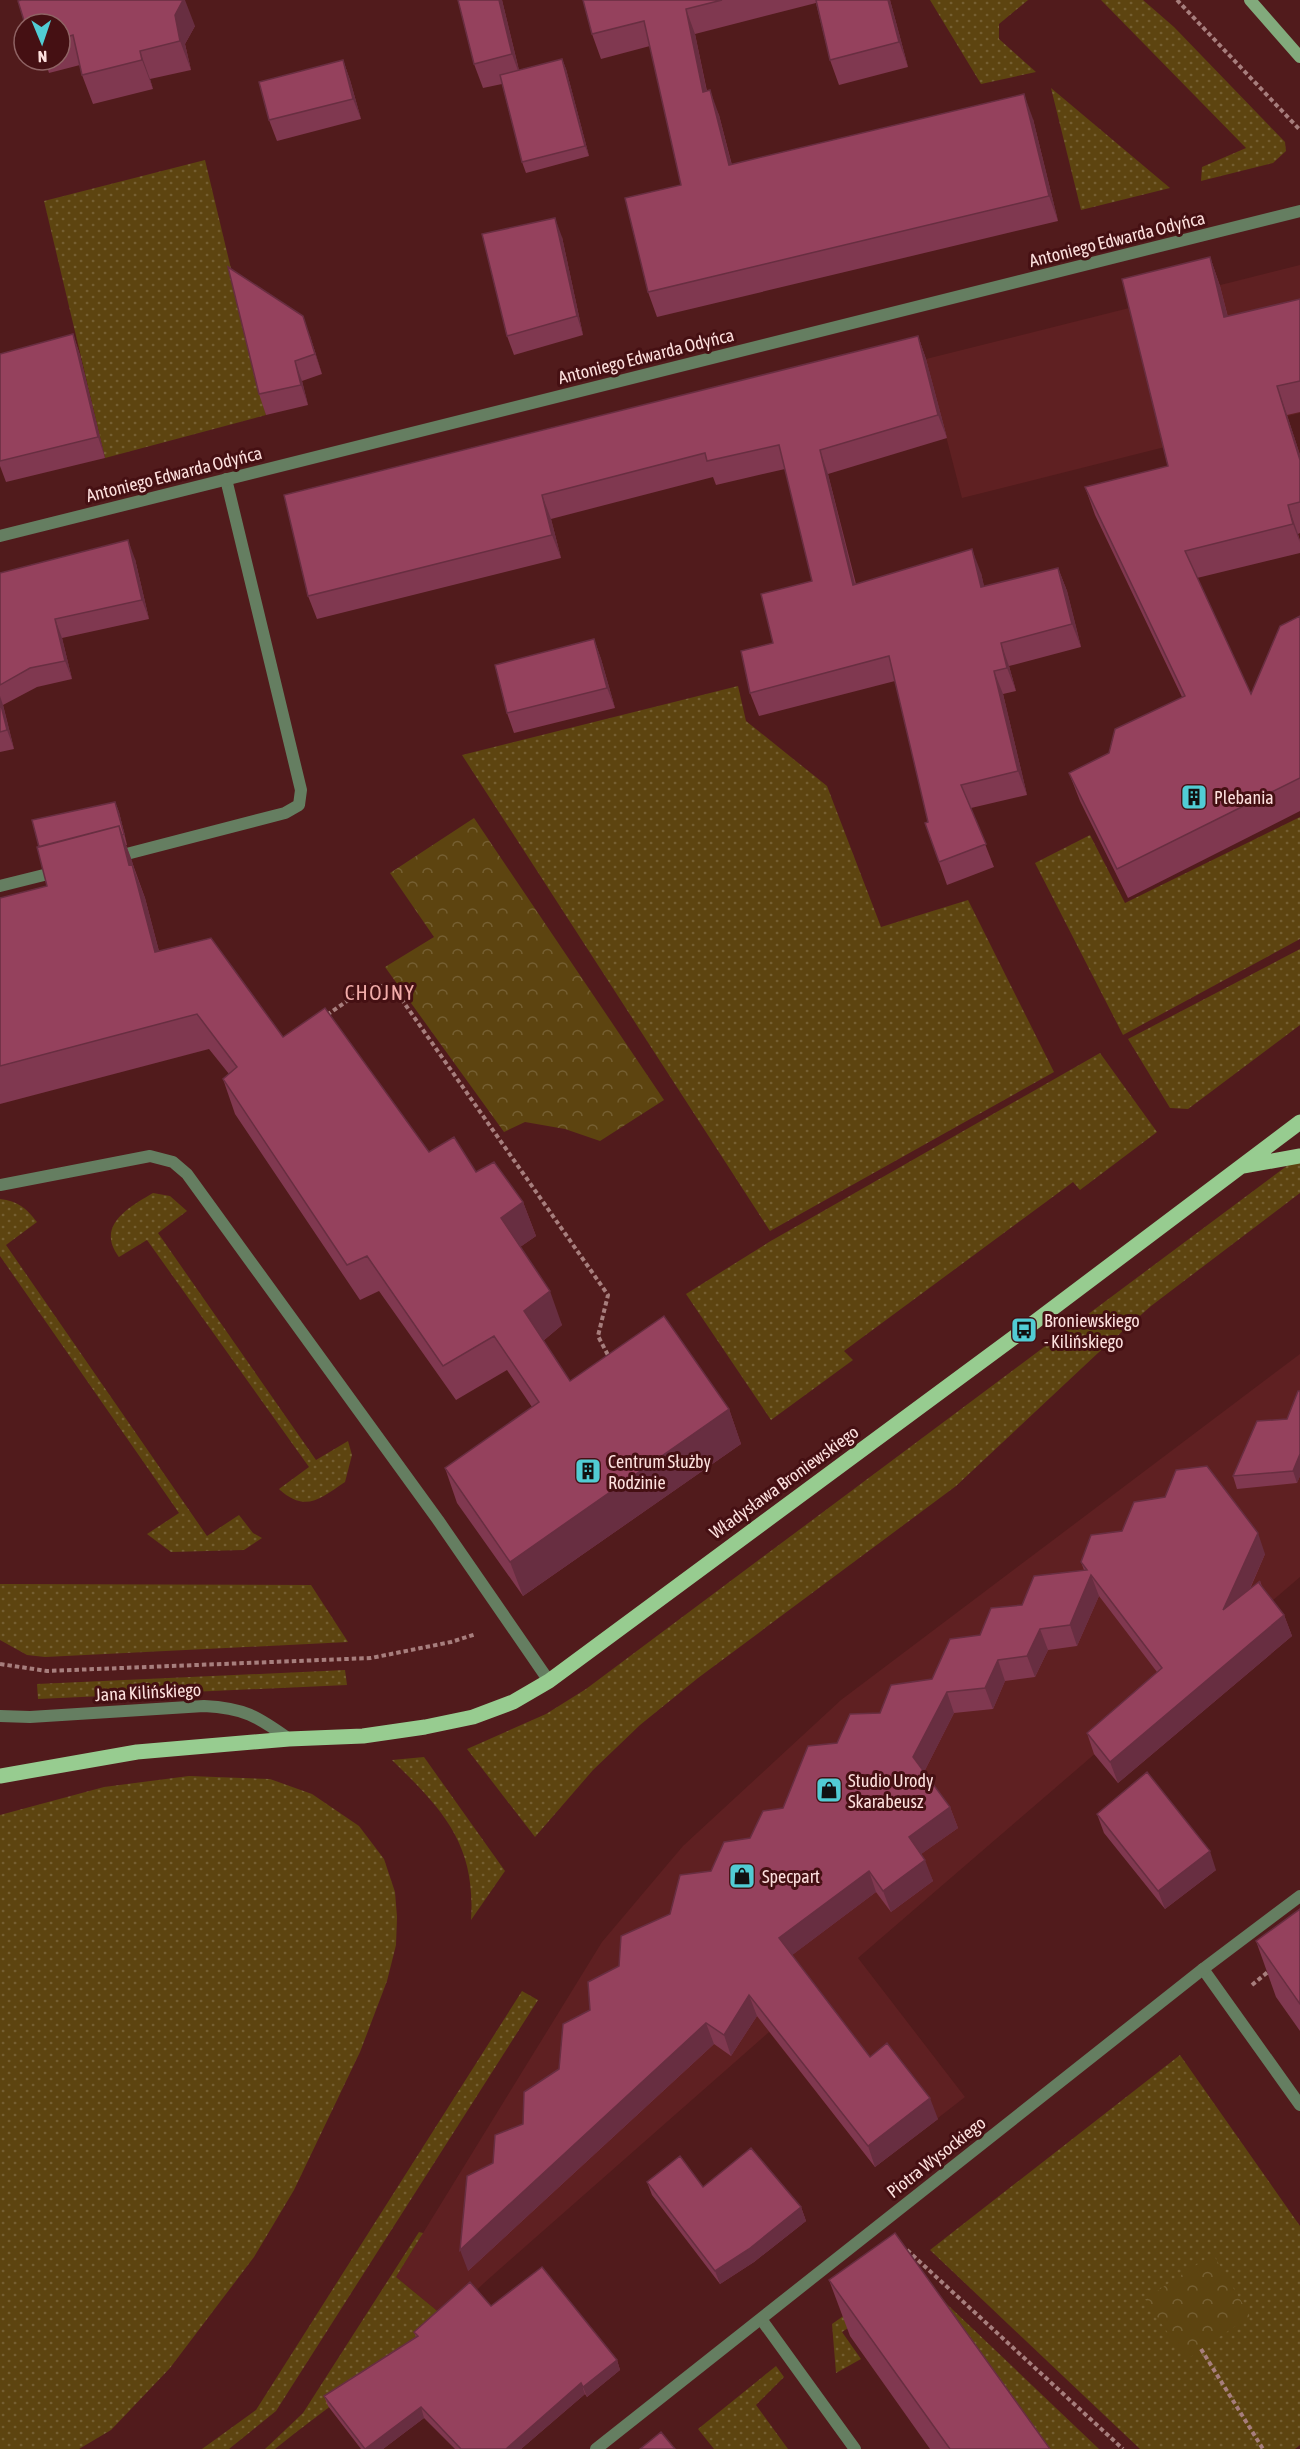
<svg xmlns="http://www.w3.org/2000/svg" width="1300" height="2449" viewBox="0 0 1300 2449" font-family="'Asap Condensed',sans-serif">
<defs>
<pattern id="grass-dots" width="8" height="8" patternUnits="userSpaceOnUse" patternTransform="scale(1.5)"><rect width="8" height="8" fill="#5d4410"/><path d="M2 2h.1M6 6h.1" fill="none" stroke="#755f32" stroke-width="1.8" stroke-linecap="round"/></pattern>
<pattern id="park-crowns" width="20" height="18" patternUnits="userSpaceOnUse" patternTransform="scale(1.5)"><rect width="20" height="18" fill="#5d4410"/><path d="M2 6a3 3 0 1 1 6 0M12 15a3 3 0 1 1 6 0" fill="none" stroke="#755f32"/></pattern>
</defs>
<rect width="100%" height="100%" fill="#511b1c"/>
<path fill="#5f2022" d="M 1300,265 L 1300,413 L 962,498 L 926,359 Z
M 1300,1354 L 1300,1577 L 858,1958 L 965,2097 L 875,2167 L 769,2032 L 484,2283 L 447,2319 L 396,2277 L 602,1942 L 683,1846 L 841,1700 Z"/>
<path fill="url(#grass-dots)" d="M 930,0 L 1028,0 L 999,24 L 999,39 L 1036,72 L 981,84 Z
M 1101,0 L 1143,0 L 1174,27 L 1285,142 L 1286,151 L 1273,163 L 1201,181 L 1202,167 L 1246,148 Z
M 1051,88 L 1170,188 L 1081,210 Z
M 205,160 L 266,415 L 105,458 L 44,201 Z
M 738,686 L 746,721 L 827,786 L 881,927 L 968,900 L 1054,1072 L 770,1231 L 462,755 Z
M 1300,817 L 1300,939 L 1123,1035 L 1035,863 L 1090,835 L 1125,903 Z
M 1300,949 L 1300,1025 L 1188,1109 L 1170,1108 L 1128,1039 Z
M 1100,1053 L 1157,1132 L 1080,1190 L 1073,1182 L 844,1351 L 853,1360 L 771,1420 L 686,1294 L 769,1242 Z
M 1300,1156 L 1300,1193 L 1151,1306 L 1098,1353 L 956,1486 L 698,1678 L 640,1725 L 593,1770 L 535,1837 L 467,1749 L 546,1714 L 586,1689 Z
M 153,1193 L 170,1196 L 187,1211 L 158,1233 L 316,1460 L 348,1441 L 352,1455 L 345,1482 C 320,1499 305,1513 279,1489 L 309,1467 L 147,1240 L 119,1257 C 95,1226 129,1207 153,1193 Z
M 0,1199 C 18,1201 26,1208 37,1222 L 6,1245 L 207,1536 L 239,1515 L 253,1533 L 262,1538 L 244,1550 L 171,1552 L 147,1534 L 179,1513 L 0,1256 Z
M 0,1584 L 311,1585 L 348,1642 L 45,1657 L 27,1655 L 0,1640 Z
M 345,1670 L 347,1685 L 38,1699 L 37,1684 Z
M 424,1757 L 505,1871 L 471,1920 C 476,1844 443,1810 392,1760 Z
M 189,1776 L 270,1779 L 312,1794 L 359,1826 L 384,1859 L 395,1892 L 397,1917 L 396,1945 L 387,1981 L 360,2052 L 294,2190 L 254,2257 L 170,2368 L 111,2430 L 79,2449 L 0,2449 L 0,1815 L 104,1787 Z
M 522,1991 L 538,2000 L 276,2411 L 229,2449 L 202,2449 L 256,2410 Z
M 1180,2055 L 1300,2226 L 1300,2445 L 1295,2449 L 1140,2449 L 930,2250 Z
M 419,2232 L 423,2233 L 396,2277 L 447,2319 C 390,2363 331,2404 275,2449 L 265,2449 L 303,2413 Z
M 910,2269 L 1099,2449 L 1032,2449 L 913,2284 L 842,2332 L 861,2359 L 836,2373 L 832,2324 Z
M 776,2366 L 784,2377 L 756,2405 L 788,2449 L 714,2449 L 698,2429 Z"/>
<path fill="url(#park-crowns)" d="M 474,818 L 664,1100 L 600,1141 L 565,1129 L 525,1122 L 504,1132 L 385,967 L 434,937 L 390,873 Z
M 1213,2254 L 1250,2316 L 1186,2360 L 1145,2299 Z"/>
<g fill="none" stroke-linecap="round" stroke-linejoin="round">
<path stroke="#a77e7d" stroke-width="4" stroke-dasharray="4.5 3" stroke-linecap="butt" d="M 1177,0 L 1300,130
M 327,1015 L 370,985 L 393,987 L 608,1295 L 598,1336 L 610,1359
M 0,1664 L 47,1671 L 371,1658 L 451,1642 L 476,1634
M 1252,1985 L 1269,1971
M 907,2250 L 1123,2449
M 1201,2349 L 1263,2449"/>
<path stroke="#657e61" stroke-width="12" d="M 115,857 L 285,813 L 299,805 L 301,790 L 226,479
M 0,886 L 60,871
M 0,1185 L 150,1156 L 173,1162 L 187,1174 L 438,1520 L 549,1681
M 1203,1969 L 1300,2105
M 761,2319 L 855,2449"/>
<path stroke="#657e61" stroke-width="12" d="M 0,536 L 1300,211
M 596,2449 L 1203,1969 L 1300,1896"/>
<path stroke="#657e61" stroke-width="12" d="M 0,1716 L 30,1717 L 204,1706 C 244,1708 257,1716 289,1739"/>
<path stroke="#82aa7c" stroke-width="12" d="M 1250,0 L 1300,57"/>
<path stroke="#97cc90" stroke-width="15" d="M 1243,1166 L 1300,1156
M 0,1776 L 137,1752 L 289,1739 L 363,1736 L 425,1727 L 473,1717 L 513,1702 L 549,1681 L 1024,1330 L 1300,1122"/>
</g>
<path fill="#803850" d="M 502,0 L 519,70 L 562,59 L 566,69 L 589,156 L 526,173 L 522,162 L 502,84 L 483,88 L 474,64 Z
M 583,0 L 890,0 L 908,67 L 839,85 L 830,60 L 816,3 L 695,34 L 707,91 L 719,115 L 732,165 L 1033,119 L 1058,221 L 657,317 L 648,292 L 681,185 L 650,46 L 601,59 L 592,34 Z
M 60,24 L 195,26 L 185,44 L 191,70 L 150,79 L 153,89 L 93,104 L 82,75 L 80,65 L 49,73 L 47,67 L 40,69 L 36,60 L 60,60 Z
M 343,60 L 350,80 L 361,119 L 277,141 L 269,120 Z
M 562,237 L 583,335 L 514,355 L 507,336 Z
M 1210,257 L 1220,286 L 1228,317 L 1300,299 L 1300,412 L 1287,415 L 1300,455 L 1300,533 L 1298,534 L 1300,540 L 1300,553 L 1197,578 L 1251,694 L 1300,616 L 1300,811 L 1128,898 L 1080,801 L 1069,773 L 1109,753 L 1182,697 L 1095,515 L 1085,487 L 1168,466 Z
M 73,334 L 80,355 L 105,458 L 6,482 L 0,466 L 0,354 Z
M 310,336 L 322,374 L 302,381 L 308,405 L 266,415 L 259,394 Z
M 918,336 L 926,359 L 947,438 L 828,474 L 856,584 L 981,573 L 984,587 L 1058,568 L 1067,591 L 1081,647 L 1009,666 L 1016,691 L 1003,694 L 1027,795 L 971,808 L 994,867 L 947,885 L 925,823 L 928,822 L 895,681 L 759,716 L 750,693 L 812,581 L 785,469 L 716,485 L 713,477 L 551,519 L 561,558 L 317,619 L 308,596 L 284,495 Z
M 135,559 L 149,619 L 62,638 L 72,679 L 37,687 L 3,705 L 14,749 L 0,752 L 0,573 Z
M 594,639 L 601,659 L 615,708 L 514,733 L 507,713 Z
M 115,802 L 119,812 L 127,845 L 126,845 L 145,898 L 159,951 L 283,1037 L 429,1152 L 476,1172 L 523,1202 L 536,1236 L 520,1247 L 562,1325 L 543,1341 L 570,1381 L 729,1409 L 741,1444 L 523,1596 L 457,1503 L 445,1468 L 532,1407 L 507,1370 L 456,1400 L 379,1291 L 360,1300 L 235,1114 L 223,1079 L 229,1074 L 209,1049 L 0,1104 L 0,898 L 47,886 L 39,847 Z
M 1300,1391 L 1300,1476 L 1297,1483 L 1237,1489 L 1233,1476 L 1287,1419 Z
M 1265,1554 L 1250,1589 L 1260,1581 L 1263,1589 L 1284,1615 L 1292,1636 L 1118,1783 L 1094,1754 L 1087,1733 L 1157,1672 L 1099,1596 L 1077,1646 L 1048,1650 L 1035,1677 L 1005,1681 L 993,1709 L 954,1713 L 924,1772 L 950,1807 L 958,1828 L 921,1854 L 933,1881 L 891,1912 L 876,1892 L 792,1955 L 870,2057 L 938,2119 L 875,2167 L 757,2016 L 731,2056 L 714,2044 L 468,2271 L 493,2163 L 523,2124 L 559,2069 L 590,2010 L 619,1966 L 670,1914 L 711,1871 L 750,1838 L 783,1808 L 837,1743 L 880,1713 L 932,1679 L 980,1635 L 1022,1605 L 1084,1570 L 1081,1562 Z
M 1097,1814 L 1216,1870 L 1165,1909 L 1104,1833 Z
M 1300,1909 L 1300,2031 L 1276,1997 L 1256,1941 Z
M 647,2182 L 703,2187 L 801,2207 L 806,2221 L 754,2262 L 720,2284 L 652,2195 Z
M 829,2280 L 1050,2449 L 930,2449 L 850,2336 Z
M 491,2306 L 617,2360 L 620,2370 L 587,2397 L 585,2394 L 521,2449 L 455,2449 L 424,2418 L 383,2449 L 361,2449 L 328,2406 L 324,2396 L 416,2337 L 414,2332 Z"/>
<path fill="#682e41" d="M 183,0 L 185,0 L 195,26 L 185,44 L 191,70 L 180,41 L 175,15 Z
M 499,0 L 502,0 L 521,79 L 512,54 Z
M 888,0 L 890,0 L 908,67 L 899,42 Z
M 686,9 L 695,34 L 712,117 L 703,92 Z
M 140,51 L 150,79 L 153,89 L 142,60 Z
M 562,59 L 566,69 L 589,156 L 585,146 Z
M 343,60 L 350,80 L 361,119 L 353,99 Z
M 710,90 L 719,115 L 738,190 L 729,165 Z
M 1024,94 L 1033,119 L 1058,221 L 1049,196 Z
M 555,218 L 562,237 L 583,335 L 577,316 Z
M 1210,257 L 1220,286 L 1235,346 L 1224,317 Z
M 303,316 L 310,336 L 322,374 L 315,354 Z
M 73,334 L 80,355 L 105,458 L 98,437 Z
M 918,336 L 926,359 L 947,438 L 938,415 Z
M 295,361 L 302,381 L 308,405 L 301,385 Z
M 1277,386 L 1287,415 L 1300,455 L 1300,460 Z
M 820,450 L 828,474 L 861,609 L 853,585 Z
M 542,495 L 551,519 L 561,558 L 552,535 Z
M 1288,505 L 1298,534 L 1300,543 L 1293,524 Z
M 128,540 L 135,559 L 149,619 L 142,600 Z
M 972,549 L 981,573 L 990,611 L 981,587 Z
M 1058,568 L 1067,591 L 1081,647 L 1072,624 Z
M 55,619 L 62,638 L 72,679 L 65,661 Z
M 594,639 L 601,659 L 615,708 L 607,688 Z
M 1001,643 L 1009,666 L 1016,691 L 1007,668 Z
M 994,671 L 1003,694 L 1027,795 L 1018,771 Z
M 0,696 L 3,705 L 14,749 L 7,730 L 0,701 Z
M 115,802 L 119,812 L 127,845 L 124,834 Z
M 119,826 L 132,861 L 141,899 L 129,865 Z
M 132,864 L 145,898 L 168,986 L 155,952 Z
M 523,1202 L 536,1236 L 513,1252 L 501,1218 Z
M 550,1291 L 562,1325 L 537,1346 L 524,1311 Z
M 729,1409 L 741,1444 L 523,1596 L 510,1562 Z
M 1300,1454 L 1300,1476 L 1297,1483 L 1293,1471 Z
M 1258,1533 L 1265,1554 L 1231,1631 L 1223,1610 Z
M 1091,1575 L 1099,1596 L 1077,1646 L 1070,1625 Z
M 1284,1615 L 1292,1636 L 1118,1783 L 1110,1762 Z
M 1040,1629 L 1048,1650 L 1035,1677 L 1027,1656 Z
M 998,1660 L 1005,1681 L 993,1709 L 985,1688 Z
M 947,1692 L 954,1713 L 921,1778 L 913,1757 Z
M 950,1807 L 958,1828 L 917,1857 L 909,1837 Z
M 1210,1851 L 1216,1870 L 1165,1909 L 1158,1891 Z
M 925,1860 L 933,1881 L 891,1912 L 883,1891 Z
M 869,1871 L 876,1892 L 787,1959 L 779,1938 Z
M 749,1995 L 757,2016 L 731,2056 L 724,2035 Z
M 706,2023 L 714,2044 L 468,2271 L 460,2250 Z
M 930,2098 L 938,2119 L 875,2167 L 868,2146 Z
M 801,2207 L 806,2221 L 754,2262 L 720,2284 L 715,2271 Z
M 617,2360 L 620,2370 L 587,2397 L 583,2387 Z
M 581,2383 L 585,2394 L 521,2449 L 506,2449 Z
M 421,2407 L 424,2418 L 383,2449 L 365,2449 Z"/>
<path fill="#95415d" stroke="#682e41" stroke-width="1.5" d="M 21,0 L 183,0 L 175,15 L 180,41 L 140,51 L 142,60 L 82,75 L 73,35 L 60,39 L 60,24 L 25,24 L 18,1 Z
M 458,0 L 499,0 L 512,54 L 474,64 Z
M 583,0 L 722,0 L 686,9 L 703,92 L 710,90 L 729,165 L 1024,94 L 1049,196 L 648,292 L 625,198 L 681,185 L 644,21 L 592,34 Z
M 816,0 L 888,0 L 899,42 L 830,60 Z
M 562,59 L 585,146 L 522,162 L 500,75 Z
M 343,60 L 353,99 L 269,120 L 259,82 Z
M 555,218 L 577,316 L 507,336 L 482,234 Z
M 1210,257 L 1224,317 L 1300,299 L 1300,381 L 1277,386 L 1300,460 L 1300,502 L 1288,505 L 1293,524 L 1185,551 L 1251,694 L 1280,626 L 1300,616 L 1300,778 L 1117,869 L 1069,773 L 1109,753 L 1115,729 L 1185,696 L 1085,487 L 1168,466 L 1122,279 Z
M 228,267 L 303,316 L 315,354 L 295,361 L 301,385 L 259,394 Z
M 73,334 L 98,437 L 0,461 L 0,354 Z
M 918,336 L 938,415 L 820,450 L 853,585 L 972,549 L 981,587 L 1058,568 L 1072,624 L 1001,643 L 1007,668 L 994,671 L 1018,771 L 961,785 L 986,844 L 939,862 L 925,823 L 928,822 L 889,656 L 750,693 L 741,651 L 773,643 L 761,594 L 812,581 L 779,445 L 707,461 L 705,453 L 542,495 L 552,535 L 308,596 L 284,495 Z
M 128,540 L 142,600 L 55,619 L 65,661 L 30,668 L 0,685 L 0,573 Z
M 594,639 L 607,688 L 507,713 L 495,665 Z
M 0,701 L 7,730 L 0,732 Z
M 115,802 L 124,834 L 122,835 L 119,826 L 39,847 L 32,820 Z
M 119,826 L 129,865 L 132,864 L 155,952 L 211,938 L 283,1037 L 325,1008 L 429,1152 L 454,1137 L 476,1172 L 494,1162 L 523,1202 L 501,1218 L 550,1291 L 524,1311 L 570,1381 L 664,1316 L 729,1409 L 510,1562 L 445,1468 L 539,1402 L 494,1336 L 443,1366 L 367,1256 L 347,1265 L 223,1079 L 237,1067 L 197,1014 L 0,1066 L 0,898 L 47,886 L 37,847 Z
M 1298,1391 L 1300,1391 L 1300,1454 L 1293,1471 L 1233,1476 L 1257,1421 L 1287,1419 Z
M 1207,1466 L 1258,1533 L 1223,1610 L 1260,1581 L 1259,1583 L 1284,1615 L 1110,1762 L 1087,1733 L 1162,1668 L 1091,1575 L 1070,1625 L 1040,1629 L 1027,1656 L 998,1660 L 985,1688 L 947,1692 L 913,1757 L 950,1807 L 909,1837 L 925,1860 L 883,1891 L 869,1871 L 779,1938 L 870,2057 L 887,2043 L 930,2098 L 868,2146 L 749,1995 L 724,2035 L 706,2023 L 460,2250 L 467,2176 L 493,2163 L 495,2135 L 523,2124 L 524,2092 L 559,2069 L 563,2024 L 590,2010 L 588,1982 L 619,1966 L 621,1936 L 670,1914 L 680,1875 L 711,1871 L 724,1842 L 750,1838 L 763,1811 L 783,1808 L 808,1746 L 837,1743 L 850,1714 L 880,1713 L 891,1685 L 932,1679 L 950,1639 L 980,1635 L 991,1608 L 1022,1605 L 1034,1576 L 1087,1570 L 1081,1562 L 1091,1535 L 1122,1531 L 1134,1502 L 1165,1497 L 1176,1470 Z
M 1147,1772 L 1210,1851 L 1158,1891 L 1097,1814 Z
M 1300,1909 L 1300,2004 L 1256,1941 Z
M 751,2148 L 801,2207 L 749,2249 L 715,2271 L 647,2182 L 680,2156 L 703,2187 Z
M 895,2233 L 1050,2449 L 950,2449 L 829,2280 Z
M 542,2267 L 617,2360 L 583,2387 L 581,2383 L 506,2449 L 461,2449 L 421,2407 L 365,2449 L 324,2396 L 418,2336 L 414,2332 L 470,2282 L 491,2306 Z
M 661,2432 L 675,2449 L 640,2449 Z"/>
<defs>
<symbol id="building-square" viewBox="-11 -11 22 22"><rect x="-9" y="-9" width="18" height="18" rx="4" fill="#51ccd4" stroke="#451013"/><path d="M-4-6H4V6H1V3H-1V6H-4ZM-2.5-4.3h1.7v1.8h-1.7ZM.8-4.3h1.7v1.8H.8ZM-2.5-1h1.7V.8h-1.7ZM.8-1h1.7V.8H.8Z" fill="#111"/></symbol>
<symbol id="bus-square" viewBox="-11 -11 22 22"><rect x="-9" y="-9" width="18" height="18" rx="4" fill="#51ccd4" stroke="#451013"/><path d="M-5-6H5V4H4V6H2V4H-2V6H-4V4H-5ZM-3.5-4V0h7V-4ZM-3.5 1.2v1.5H-2V1.2ZM2 1.2v1.5H3.5V1.2Z" fill="#111"/></symbol>
<symbol id="shop-square" viewBox="-11 -11 22 22"><rect x="-9" y="-9" width="18" height="18" rx="4" fill="#51ccd4" stroke="#451013"/><path d="M-5-2.5h2.3a2.7 3.5 0 0 1 5.4 0H5L5.5 6h-11ZM-1.5-2.5h3a1.5 2.3 0 0 0-3 0Z" fill="#111"/></symbol>
</defs>
<g fill-rule="evenodd">
<use href="#building-square" x="1179" y="782" width="30" height="30"/>
<use href="#bus-square" x="1009" y="1315" width="30" height="30"/>
<use href="#building-square" x="573" y="1456" width="30" height="30"/>
<use href="#shop-square" x="814" y="1775" width="30" height="30"/>
<use href="#shop-square" x="727" y="1861" width="30" height="30"/>
</g>
<g text-anchor="middle" dominant-baseline="central" stroke-width="6" stroke-linejoin="round" paint-order="stroke">
<g font-size="18" fill="#fde0de" stroke="#451013">
<text transform="translate(1117 239) rotate(-14)">Antoniego Edwarda Odyńca</text>
<text transform="translate(646 356) rotate(-14)">Antoniego Edwarda Odyńca</text>
<text transform="translate(174 474) rotate(-14)">Antoniego Edwarda Odyńca</text>
<text transform="translate(784 1482) rotate(-36)">Władysława Broniewskiego</text>
<text transform="translate(148 1692) rotate(-3)">Jana Kilińskiego</text>
<text transform="translate(936 2157) rotate(-38)">Piotra Wysockiego</text>
</g>
<g font-size="18" fill="#fde0de" stroke="#451013" text-anchor="start">
<text x="1214" y="797">Plebania</text>
<text x="1044" y="1320">Broniewskiego<tspan x="1044" dy="21">- Kilińskiego</tspan></text>
<text x="608" y="1461">Centrum Służby<tspan x="608" dy="21">Rodzinie</tspan></text>
<text x="848" y="1780">Studio Urody<tspan x="848" dy="21">Skarabeusz</tspan></text>
<text x="762" y="1876">Specpart</text>
</g>
<g font-size="21" letter-spacing="1.5" fill="#f1aca9" stroke="#451013">
<text x="380" y="992">CHOJNY</text>
</g>
</g>
<g transform="translate(42 42) rotate(178)"><circle r="28" fill="#451013" stroke="#8f6364" stroke-width="1.5"/>
<path d="M0-4.5L10 22L0 15L-10 22Z" fill="#51ccd4"/>
<text y="-9" font-size="16" font-weight="bold" text-anchor="middle" fill="#fde0de">N</text>
</g>
</svg>
